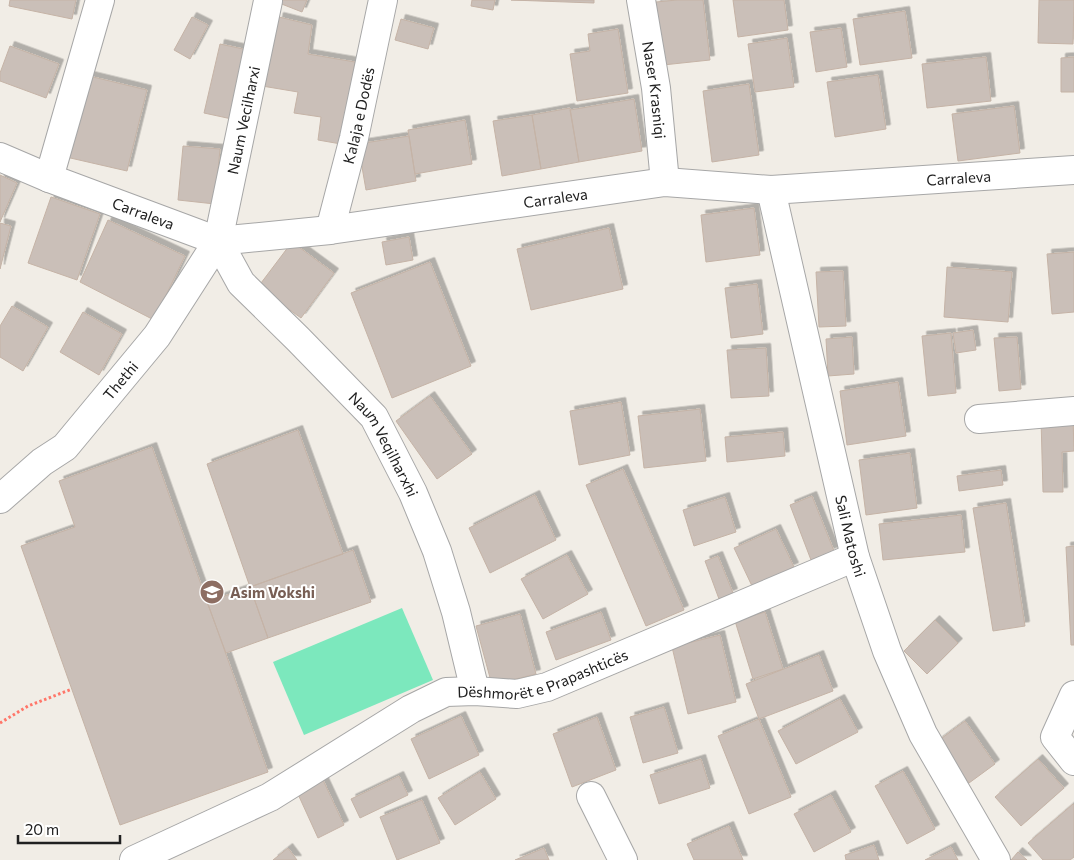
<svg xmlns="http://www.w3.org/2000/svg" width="1074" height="860" viewBox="0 0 1074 860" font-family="Commissioner,sans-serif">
<defs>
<filter id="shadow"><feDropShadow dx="4.5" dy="-4.5" stdDeviation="0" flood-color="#0004"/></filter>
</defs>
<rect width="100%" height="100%" fill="#f1ede6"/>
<path fill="#7ce8bd" d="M 402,608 L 433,680 L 304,735 L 273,662 Z"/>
<path fill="#cabfb8" stroke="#c5b3a6" filter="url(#shadow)" d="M 10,0 L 76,0 L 72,19 L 9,6 Z
M 280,0 L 307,0 L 302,12 L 279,3 Z
M 472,0 L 495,0 L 493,10 L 471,6 Z
M 511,0 L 594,0 L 594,3 Z
M 677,0 L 703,0 L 710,60 L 663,65 L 656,2 Z
M 733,0 L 784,0 L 788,30 L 738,37 Z
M 1039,0 L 1074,0 L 1073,44 L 1038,43 Z
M 905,11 L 912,58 L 860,65 L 853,19 Z
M 192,17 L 208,25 L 190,59 L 174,50 Z
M 279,17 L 312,25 L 308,54 L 355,62 L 341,144 L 318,140 L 321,117 L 294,113 L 298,92 L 262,86 Z
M 401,19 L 434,28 L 428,49 L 395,40 Z
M 841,28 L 847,67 L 816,72 L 810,32 Z
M 618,29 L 628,93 L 577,101 L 570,54 L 590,51 L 588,34 Z
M 787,38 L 794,87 L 755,92 L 748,44 Z
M 220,44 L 257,52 L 241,121 L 204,113 Z
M 10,46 L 59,64 L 46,98 L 0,81 L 0,73 Z
M 986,57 L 991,101 L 927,108 L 922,64 Z
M 1074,57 L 1074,92 L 1061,92 L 1061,58 Z
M 85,75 L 147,90 L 127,171 L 66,157 Z
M 878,75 L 886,129 L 835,137 L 827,82 Z
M 749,84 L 759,155 L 712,162 L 703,91 Z
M 634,99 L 642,151 L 579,162 L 570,110 Z
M 1014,106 L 1020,153 L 958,161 L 952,114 Z
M 570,108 L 579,162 L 541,169 L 532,115 Z
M 532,115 L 541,169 L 502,176 L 493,121 Z
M 465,120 L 472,164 L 415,174 L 408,130 Z
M 409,136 L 416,181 L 366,190 L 358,144 Z
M 183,146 L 220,149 L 215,204 L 178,200 Z
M 0,175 L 17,183 L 0,222 Z
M 51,197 L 100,214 L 77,280 L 28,263 Z
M 754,208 L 760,255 L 706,262 L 701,215 Z
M 108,220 L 185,256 L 154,320 L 80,282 Z
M 0,223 L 11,226 L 0,269 Z
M 609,228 L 623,289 L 531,310 L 517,249 Z
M 409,237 L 413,260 L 386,265 L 382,242 Z
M 292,242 L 334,273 L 301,318 L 258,287 Z
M 1074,252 L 1074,312 L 1052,314 L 1047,254 Z
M 430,262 L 471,366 L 392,398 L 351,293 Z
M 947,267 L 1012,272 L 1008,322 L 944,317 Z
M 843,271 L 846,326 L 819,327 L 816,272 Z
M 757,284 L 763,334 L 731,338 L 725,288 Z
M 12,306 L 48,327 L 23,371 L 0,357 L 0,326 Z
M 83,312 L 122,334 L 99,375 L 60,352 Z
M 973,330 L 976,350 L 956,353 L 953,333 Z
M 951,333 L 956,393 L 928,396 L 922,336 Z
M 852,337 L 854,374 L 828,376 L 826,339 Z
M 1017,337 L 1021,389 L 999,391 L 994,338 Z
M 766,348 L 769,396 L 731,398 L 727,350 Z
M 898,382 L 906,436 L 847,445 L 840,391 Z
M 430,396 L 472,454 L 437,479 L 396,421 Z
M 621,402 L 630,455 L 579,465 L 570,411 Z
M 700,409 L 706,461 L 644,468 L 638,416 Z
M 1073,418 L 1074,451 L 1062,452 L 1063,492 L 1043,492 L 1041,419 Z
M 298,430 L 343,554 L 250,587 L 207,464 Z
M 783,432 L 785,456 L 727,462 L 725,437 Z
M 152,447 L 268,772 L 120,825 L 21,546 L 75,527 L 59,481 Z
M 910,453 L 917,508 L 866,515 L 859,460 Z
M 623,469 L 684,610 L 646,626 L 586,485 Z
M 1001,470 L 1003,485 L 959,491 L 957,476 Z
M 535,495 L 556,540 L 490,573 L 469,528 Z
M 812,496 L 834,551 L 811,560 L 790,505 Z
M 725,497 L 736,532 L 694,546 L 683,510 Z
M 1006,503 L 1025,626 L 993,631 L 973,508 Z
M 961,515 L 965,552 L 883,560 L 879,524 Z
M 776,529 L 794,567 L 752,586 L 734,548 Z
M 1074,546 L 1074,645 L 1071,645 L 1066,547 Z
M 353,550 L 371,602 L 268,638 L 250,587 Z
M 567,555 L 588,594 L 543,619 L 521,579 Z
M 718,556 L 733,593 L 719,599 L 705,561 Z
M 250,587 L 268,638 L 226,653 L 207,602 Z
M 601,612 L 611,640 L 556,660 L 546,632 Z
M 765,612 L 783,669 L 753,679 L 735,621 Z
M 520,614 L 536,674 L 492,685 L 476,626 Z
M 935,620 L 958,643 L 927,674 L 904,651 Z
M 720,635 L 736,702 L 688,714 L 672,647 Z
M 819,655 L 833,691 L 759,719 L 746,684 Z
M 840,699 L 858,732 L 796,764 L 778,731 Z
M 664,707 L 678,753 L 643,763 L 630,717 Z
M 461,716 L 479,755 L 429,779 L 411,739 Z
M 597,717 L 616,770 L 572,787 L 553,734 Z
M 759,719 L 791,797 L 749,814 L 718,736 Z
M 965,721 L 995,764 L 969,783 L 938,741 Z
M 701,759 L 710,788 L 659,804 L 650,775 Z
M 1038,759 L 1064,788 L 1021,826 L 995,797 Z
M 903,771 L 935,829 L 907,844 L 875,786 Z
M 480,772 L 496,799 L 455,825 L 438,798 Z
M 399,776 L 408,795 L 360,818 L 351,799 Z
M 323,780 L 344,825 L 318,838 L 297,792 Z
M 831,795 L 851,832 L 814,852 L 794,814 Z
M 422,800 L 440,843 L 397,860 L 380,817 Z
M 1073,804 L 1074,805 L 1074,857 L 1070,860 L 1043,860 L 1028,843 Z
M 729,826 L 743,860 L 694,860 L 687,844 Z
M 874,845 L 879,860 L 846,860 L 845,855 Z
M 951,847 L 958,860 L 925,860 Z
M 288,848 L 297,860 L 273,860 Z
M 544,848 L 549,860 L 515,860 Z
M 1018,852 L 1027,860 L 1011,860 Z"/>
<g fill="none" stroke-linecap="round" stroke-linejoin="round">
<defs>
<g id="minor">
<path id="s1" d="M 641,0 L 656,88 L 665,182"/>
<path id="s2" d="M 0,157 L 49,178 L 218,241 L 330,230 L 665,182 L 771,190 L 1074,170"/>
<path d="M 49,178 L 100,0"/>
<path id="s3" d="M 771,190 L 855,557 L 887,651 L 923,734 L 996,860"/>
<path id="s4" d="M 330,230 L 354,138 L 383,0"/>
<path id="s5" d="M 218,241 L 241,283 L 298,339 L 374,417 L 413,493 L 437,551 L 456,612 L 475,691"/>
<path d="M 979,419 L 1074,411"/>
<path id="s6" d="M 0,499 L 42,462 L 65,447 L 157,336 L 218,241 L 268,1"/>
<path d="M 1074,695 L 1055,737 L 1074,761"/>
<path d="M 591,796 L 623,860"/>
<path id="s7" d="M 134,860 L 270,797 L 411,709 L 446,692 L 475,691 L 517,694 L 547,687 L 855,557"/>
</g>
</defs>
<use href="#minor" stroke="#a7a7a7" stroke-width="30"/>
<path stroke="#ff7669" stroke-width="3" stroke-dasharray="2.5 2.5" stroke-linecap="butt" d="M 0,723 L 28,706 L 72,689"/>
<use href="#minor" stroke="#fff" stroke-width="28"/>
</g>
<defs>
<symbol id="school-disc" viewBox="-11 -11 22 22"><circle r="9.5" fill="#8d6e63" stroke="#fff"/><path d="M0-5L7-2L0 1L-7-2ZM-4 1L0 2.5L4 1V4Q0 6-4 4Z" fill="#fff"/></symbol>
</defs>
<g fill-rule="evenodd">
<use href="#school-disc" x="198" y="578" width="28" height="28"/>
</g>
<g text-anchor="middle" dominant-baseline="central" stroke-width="4" stroke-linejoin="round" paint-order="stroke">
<g font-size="15" fill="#202020" stroke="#fff">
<text stroke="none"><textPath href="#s1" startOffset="91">Naser Krasniqi</textPath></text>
<text stroke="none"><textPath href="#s4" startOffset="118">Kalaja e Dodës</textPath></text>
<text stroke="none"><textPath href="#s6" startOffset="464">Naum Vecilharxi</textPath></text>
<text stroke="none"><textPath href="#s2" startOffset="979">Carraleva</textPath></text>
<text stroke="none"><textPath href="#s2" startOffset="574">Carraleva</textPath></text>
<text stroke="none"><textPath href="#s2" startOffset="154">Carraleva</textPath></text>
<text stroke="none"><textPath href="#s6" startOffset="170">Thethi</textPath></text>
<text stroke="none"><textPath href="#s5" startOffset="265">Naum Veqilharxhi</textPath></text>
<text stroke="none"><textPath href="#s3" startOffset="355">Sali Matoshi</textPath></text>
<text stroke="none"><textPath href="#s7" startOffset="455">Dëshmorët e Prapashticës</textPath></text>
</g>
<g font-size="15" font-weight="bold" fill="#785e54" stroke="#fff" text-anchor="start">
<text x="230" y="592">Asim Vokshi</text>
</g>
</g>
<path d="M18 835v8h102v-8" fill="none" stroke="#202020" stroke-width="2.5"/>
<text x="25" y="835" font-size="15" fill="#202020" stroke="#ffffff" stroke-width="4" paint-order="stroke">20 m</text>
</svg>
